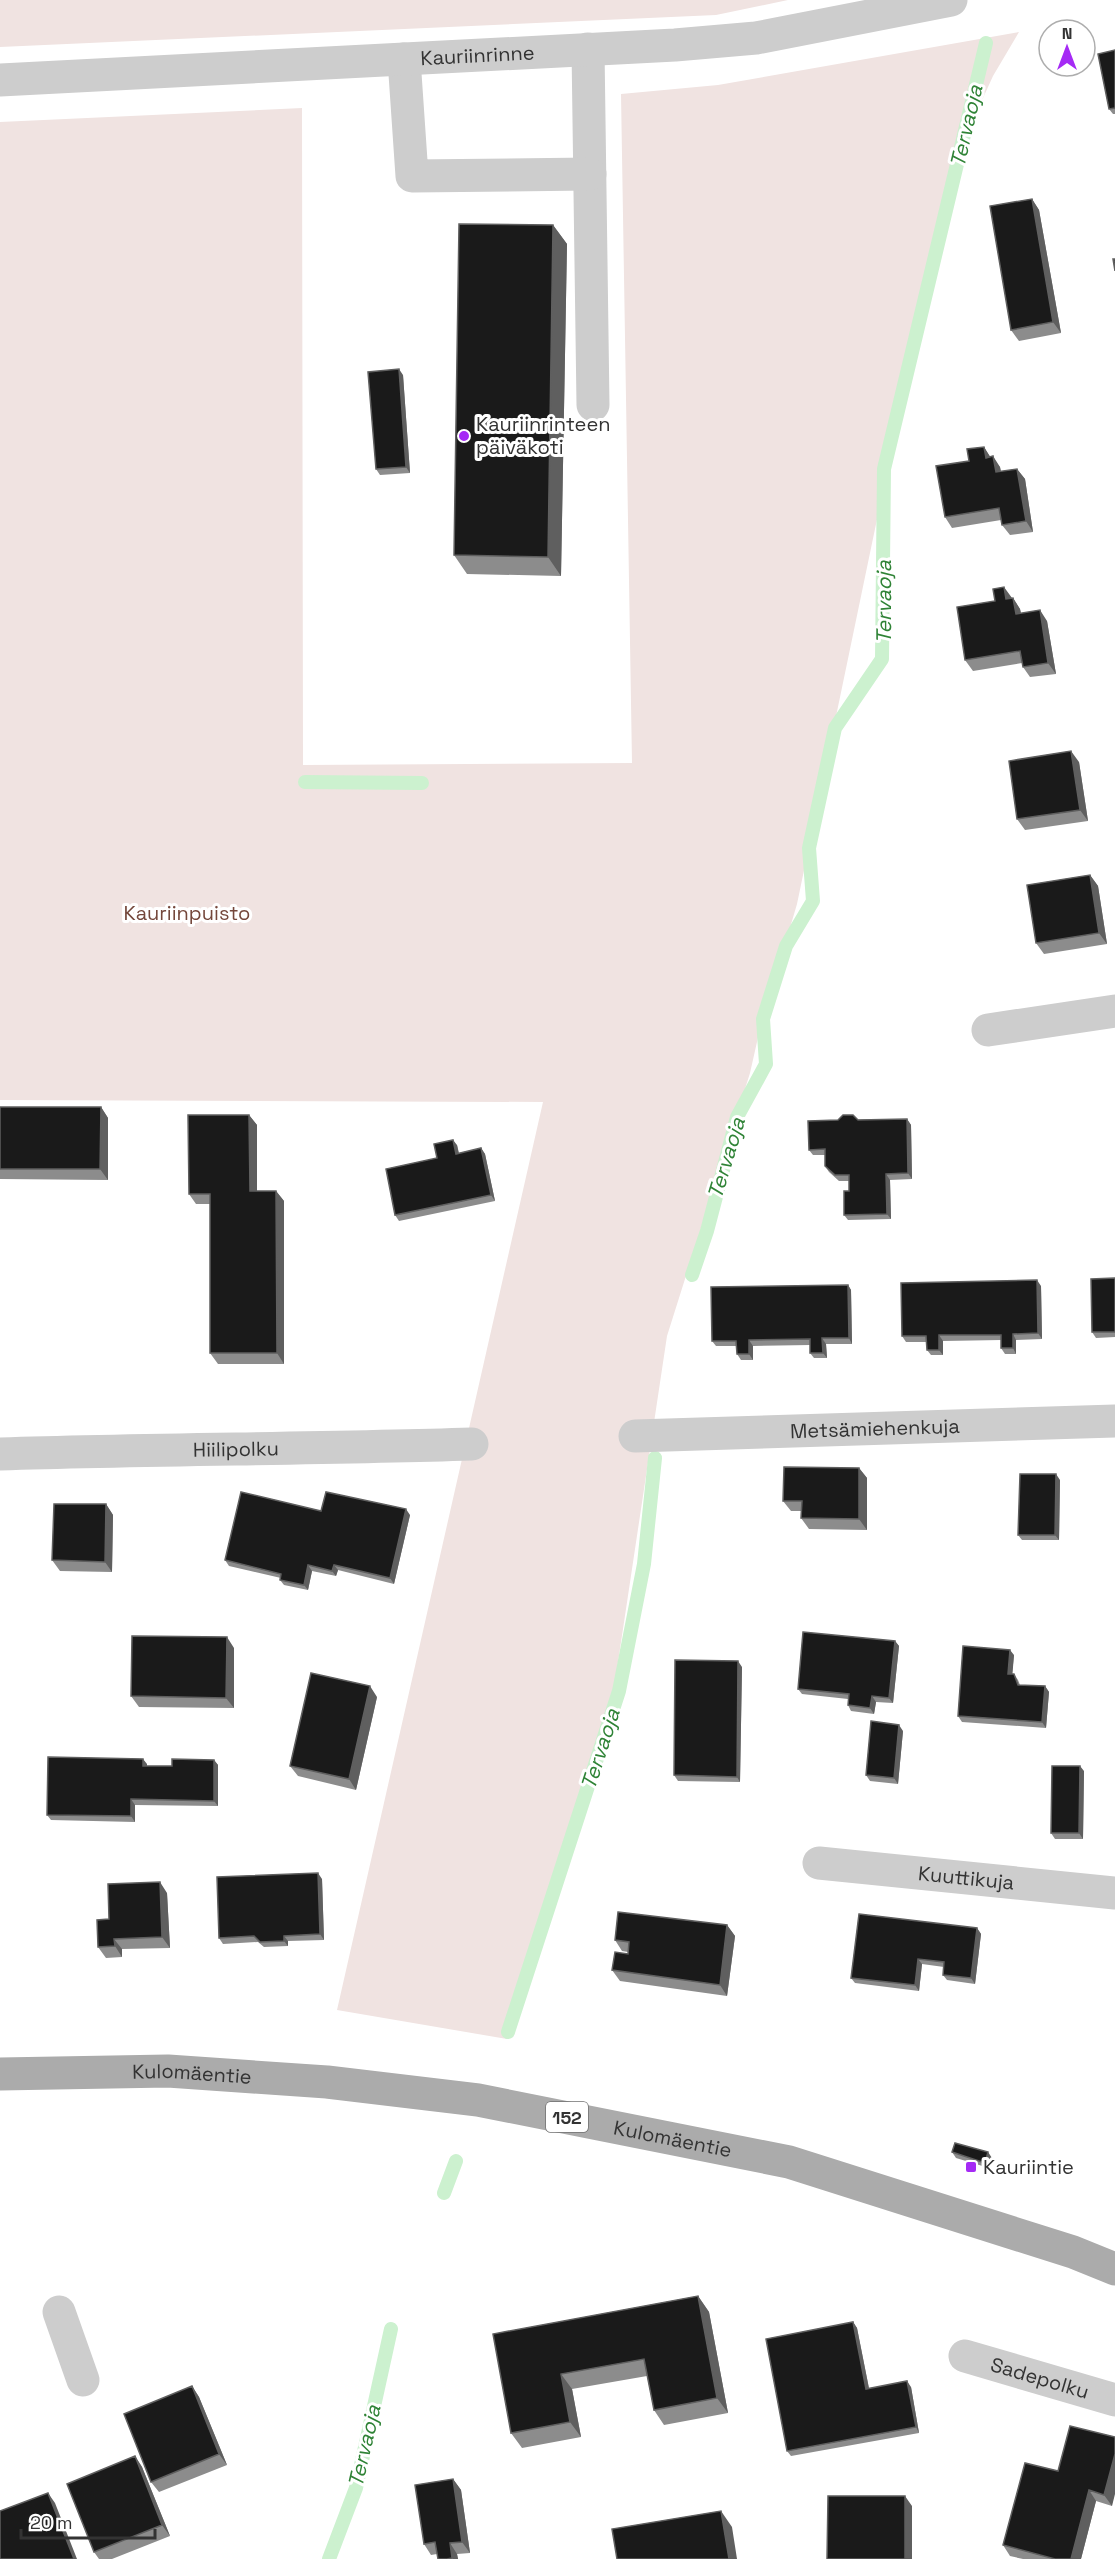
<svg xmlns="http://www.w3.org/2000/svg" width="1115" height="2559" viewBox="0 0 1115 2559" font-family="'Space Grotesk',sans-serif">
<rect width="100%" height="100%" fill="#fff"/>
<path fill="#f0e3e1" d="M 0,0 L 788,0 L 716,15 L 0,47 Z
M 1019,32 L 993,76 L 949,173 L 797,904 L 759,1033 L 750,1073 L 667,1336 L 606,1742 L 507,2039 L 337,2010 L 543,1102 L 0,1100 L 0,122 L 302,108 L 303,765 L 632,763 L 621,94 L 718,85 Z"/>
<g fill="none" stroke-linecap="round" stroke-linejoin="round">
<path stroke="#ccf1cf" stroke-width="14" d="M 305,782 L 422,783
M 692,1275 L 707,1231 L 737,1117 L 766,1064 L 763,1019 L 786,946 L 813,901 L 809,848 L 835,728 L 882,659 L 884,469 L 986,43
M 508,2032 L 619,1691 L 644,1564 L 655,1458
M 444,2193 L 456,2161
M 329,2559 L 356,2488 L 391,2329"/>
<g stroke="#cdcdcd" stroke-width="33">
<path d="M 588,49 L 593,405"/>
<path d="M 404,59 L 412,176 L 590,174"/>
<path id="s1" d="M 0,80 L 675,45 L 756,38 L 951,0"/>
<path d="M 988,1030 L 1115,1011"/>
<path id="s2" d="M 635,1436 L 1115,1421"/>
<path id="s3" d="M 0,1454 C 157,1449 315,1449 472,1444"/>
<path id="s4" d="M 819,1863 L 1115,1893"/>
<path d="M 59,2312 L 83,2380"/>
<path id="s5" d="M 965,2356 L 1115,2400"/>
</g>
<path stroke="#ababab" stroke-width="33" id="s6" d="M 0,2074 L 168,2071 L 327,2082 L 478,2100 L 789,2162 L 1073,2252 L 1115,2269"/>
</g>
<path fill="#8c8c8c" d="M 1115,50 L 1115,114 L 1113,114 L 1109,109 Z
M 1032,199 L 1039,210 L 1061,333 L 1019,341 L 1011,330 Z
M 553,225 L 567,244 L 561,576 L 467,574 L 454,555 Z
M 403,375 L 410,473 L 380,475 L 376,469 Z
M 984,447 L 990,457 L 1000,467 L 1001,472 L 1017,469 L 1025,479 L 1033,532 L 1010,535 L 1002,525 L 1001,520 L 952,528 L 945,517 L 969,461 Z
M 1012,598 L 1013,598 L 1020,609 L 1021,613 L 1047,621 L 1056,674 L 1030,677 L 1023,667 L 1022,663 L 973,671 L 965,660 Z
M 1079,762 L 1088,821 L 1025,830 L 1017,819 Z
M 1090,875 L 1098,886 L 1107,944 L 1044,954 L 1036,943 Z
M 0,1107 L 101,1107 L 108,1118 L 108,1180 L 0,1179 Z
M 249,1115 L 257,1125 L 257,1191 L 276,1191 L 284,1201 L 284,1364 L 218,1364 L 210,1353 L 210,1204 L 196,1204 L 189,1194 Z
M 907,1119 L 911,1125 L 912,1179 L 890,1180 L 891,1219 L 848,1220 L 844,1215 L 849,1191 L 849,1181 L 839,1181 L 829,1172 L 825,1166 L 825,1155 L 813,1155 L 809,1150 L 838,1120 Z
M 457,1145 L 459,1153 L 481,1148 L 485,1154 L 495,1201 L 399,1221 L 395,1215 L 437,1158 Z
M 1115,1278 L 1115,1337 L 1096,1338 L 1092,1332 Z
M 848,1285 L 851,1290 L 852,1344 L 826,1344 L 827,1358 L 814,1358 L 810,1353 L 810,1345 L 753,1346 L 753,1360 L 741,1360 L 737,1354 L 737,1346 L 716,1346 L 712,1341 Z
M 1041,1286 L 1042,1339 L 1016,1340 L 1016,1354 L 1005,1354 L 1001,1348 L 1001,1340 L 943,1341 L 943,1355 L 931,1355 L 927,1350 L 926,1342 L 906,1342 L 902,1336 Z
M 859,1468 L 867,1478 L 867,1530 L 809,1529 L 801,1518 L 801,1511 L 791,1511 L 783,1501 Z
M 1060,1480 L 1059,1540 L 1022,1540 L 1018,1535 Z
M 106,1504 L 113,1515 L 112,1572 L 60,1571 L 52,1560 Z
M 321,1511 L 410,1515 L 394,1584 L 338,1570 L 336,1576 L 312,1571 L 308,1590 L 284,1585 L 280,1580 L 281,1578 L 229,1566 L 225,1560 Z
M 895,1641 L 899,1646 L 893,1703 L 876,1702 L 874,1714 L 851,1711 L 848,1705 L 848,1699 L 802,1694 L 798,1689 Z
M 234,1648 L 234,1708 L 139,1707 L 131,1696 Z
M 1014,1655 L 1012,1674 L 1014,1674 L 1018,1680 L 1020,1685 L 1045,1686 L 1049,1692 L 1046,1728 L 962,1722 L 958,1716 Z
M 742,1667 L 740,1782 L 678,1781 L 674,1775 Z
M 377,1697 L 356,1790 L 298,1776 L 290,1766 Z
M 903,1731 L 898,1784 L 870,1781 L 866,1775 Z
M 143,1759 L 147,1766 L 172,1766 L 214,1760 L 218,1765 L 218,1806 L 135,1805 L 135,1822 L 51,1820 L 47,1815 Z
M 1084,1771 L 1083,1839 L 1055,1839 L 1051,1833 Z
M 322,1879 L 324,1940 L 288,1941 L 288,1946 L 264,1947 L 258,1942 L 223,1944 L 219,1938 Z
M 167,1893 L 170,1948 L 122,1949 L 122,1957 L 106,1958 L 98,1947 L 109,1919 Z
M 727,1925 L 735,1936 L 727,1996 L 620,1981 L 612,1970 L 628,1954 L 628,1952 L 622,1951 L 615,1940 Z
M 977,1928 L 981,1934 L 975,1984 L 947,1980 L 943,1975 L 944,1967 L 922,1964 L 919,1991 L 855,1983 L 851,1978 Z
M 952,2152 L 992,2158 L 989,2168 L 956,2158 Z
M 698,2296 L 709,2312 L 728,2413 L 664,2425 L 654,2410 L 647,2376 L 572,2389 L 581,2437 L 522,2448 L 511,2433 L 493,2334 Z
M 853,2322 L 857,2328 L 869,2388 L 911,2387 L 919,2433 L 791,2456 L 787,2451 Z
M 192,2386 L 199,2397 L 227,2465 L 159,2492 L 151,2482 Z
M 1115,2437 L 1112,2506 L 1096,2501 L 1081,2559 L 1023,2559 L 1010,2556 L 1003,2545 L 1058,2471 Z
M 135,2456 L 142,2467 L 170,2536 L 112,2559 L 99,2559 L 94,2552 Z
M 453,2479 L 461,2490 L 470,2553 L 457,2554 L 458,2559 L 438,2559 L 437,2554 L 431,2555 L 424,2544 Z"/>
<path fill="#5f5f5f" d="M 1032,199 L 1039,210 L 1061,333 L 1053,322 Z
M 553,225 L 567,244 L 561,576 L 548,557 Z
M 399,369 L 403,375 L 410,473 L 406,467 Z
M 984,447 L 991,458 L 986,458 Z
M 993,456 L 1000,467 L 1003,483 L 996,472 Z
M 1017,469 L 1025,479 L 1033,532 L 1026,521 Z
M 1004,587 L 1012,598 L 1006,599 Z
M 1013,598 L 1020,609 L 1023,624 L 1016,614 Z
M 1040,610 L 1047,621 L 1056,674 L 1048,663 Z
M 1071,751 L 1079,762 L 1088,821 L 1080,810 Z
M 1090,875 L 1098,886 L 1107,944 L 1099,933 Z
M 101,1107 L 108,1118 L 108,1180 L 100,1169 Z
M 249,1115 L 257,1125 L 257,1201 L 250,1191 Z
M 907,1119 L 911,1125 L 912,1179 L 908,1173 Z
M 453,1140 L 457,1145 L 460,1160 L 456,1154 Z
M 481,1148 L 485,1154 L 495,1201 L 491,1195 Z
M 886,1174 L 890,1180 L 891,1219 L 887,1214 Z
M 276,1191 L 284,1201 L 284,1364 L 277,1353 Z
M 1037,1280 L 1041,1286 L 1042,1339 L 1038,1333 Z
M 848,1285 L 851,1290 L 852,1344 L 849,1338 Z
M 1013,1334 L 1016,1340 L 1016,1354 L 1013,1348 Z
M 939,1335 L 943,1341 L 943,1355 L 939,1350 Z
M 822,1338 L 826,1344 L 827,1358 L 823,1353 Z
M 749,1340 L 753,1346 L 753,1360 L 749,1354 Z
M 859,1468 L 867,1478 L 867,1530 L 859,1519 Z
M 1056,1474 L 1060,1480 L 1059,1540 L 1055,1535 Z
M 106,1504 L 113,1515 L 112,1572 L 105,1562 Z
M 406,1509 L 410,1515 L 394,1584 L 390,1578 Z
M 308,1565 L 312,1571 L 308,1590 L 304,1585 Z
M 334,1565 L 338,1570 L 336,1576 L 332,1571 Z
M 227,1637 L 234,1648 L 234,1708 L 226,1698 Z
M 895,1641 L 899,1646 L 893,1703 L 889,1698 Z
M 1010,1650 L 1014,1655 L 1012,1679 L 1008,1674 Z
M 738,1661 L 742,1667 L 740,1782 L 737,1777 Z
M 370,1686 L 377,1697 L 356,1790 L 349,1779 Z
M 1045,1686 L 1049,1692 L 1046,1728 L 1042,1722 Z
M 872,1696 L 876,1702 L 874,1714 L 870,1708 Z
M 899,1725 L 903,1731 L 898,1784 L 894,1778 Z
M 143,1759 L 147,1764 L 147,1771 L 143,1766 Z
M 214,1760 L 218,1765 L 218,1806 L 214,1801 Z
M 1080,1766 L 1084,1771 L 1083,1839 L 1079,1833 Z
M 131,1799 L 135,1805 L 135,1822 L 131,1816 Z
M 318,1873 L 322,1879 L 324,1940 L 320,1934 Z
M 160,1882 L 167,1893 L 170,1948 L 162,1937 Z
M 727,1925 L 735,1936 L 727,1996 L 720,1985 Z
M 977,1928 L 981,1934 L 975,1984 L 971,1978 Z
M 284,1936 L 288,1941 L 288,1946 L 284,1941 Z
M 114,1939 L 122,1949 L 122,1957 L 115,1946 Z
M 918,1959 L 922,1964 L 919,1991 L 915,1985 Z
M 988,2152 L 992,2158 L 989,2168 L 985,2163 Z
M 698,2296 L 709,2312 L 728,2413 L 717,2398 Z
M 853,2322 L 857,2328 L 870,2394 L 866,2389 Z
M 561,2374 L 572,2389 L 581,2437 L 570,2422 Z
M 907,2381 L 911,2387 L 919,2433 L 916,2427 Z
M 192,2386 L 199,2397 L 227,2465 L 219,2454 Z
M 1115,2454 L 1115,2494 L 1112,2506 L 1104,2495 Z
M 135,2456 L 142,2467 L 170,2536 L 162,2525 Z
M 453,2479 L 461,2490 L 470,2553 L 462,2542 Z
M 1089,2490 L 1096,2501 L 1081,2559 L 1071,2559 Z
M 48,2493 L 55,2503 L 77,2559 L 74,2559 Z
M 905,2496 L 912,2506 L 912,2559 L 905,2559 Z
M 721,2511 L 732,2527 L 737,2559 L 729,2559 Z
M 450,2543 L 457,2554 L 458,2559 L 453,2559 L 452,2558 Z"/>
<path fill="#1a1a1a" stroke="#5f5f5f" stroke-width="1.5" d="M 1115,50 L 1115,108 L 1109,109 L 1098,54 Z
M 1032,199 L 1053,322 L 1011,330 L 990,206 Z
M 459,224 L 553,225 L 548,557 L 454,555 Z
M 1113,259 L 1115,259 L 1115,271 Z
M 399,369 L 406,467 L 376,469 L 368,372 Z
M 984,447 L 986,458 L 993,456 L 996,472 L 1017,469 L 1026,521 L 1002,525 L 999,508 L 945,517 L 936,466 L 969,461 L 967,449 Z
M 1004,587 L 1006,599 L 1013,598 L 1016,614 L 1040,610 L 1048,663 L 1023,667 L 1020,651 L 965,660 L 957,607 L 995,601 L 993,589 Z
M 1071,751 L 1080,810 L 1017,819 L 1009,761 Z
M 1090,875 L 1099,933 L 1036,943 L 1027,885 Z
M 0,1107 L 101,1107 L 100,1169 L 0,1169 Z
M 188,1115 L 249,1115 L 250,1191 L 276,1191 L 277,1353 L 210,1353 L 210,1194 L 189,1194 Z
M 843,1115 L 853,1115 L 858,1120 L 907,1119 L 908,1173 L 886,1174 L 887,1214 L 844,1215 L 844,1191 L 849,1191 L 849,1175 L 835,1175 L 825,1166 L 825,1149 L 809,1150 L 808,1121 L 838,1120 Z
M 453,1140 L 456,1154 L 481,1148 L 491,1195 L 395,1215 L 386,1169 L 437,1158 L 434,1144 Z
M 1115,1278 L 1115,1332 L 1092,1332 L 1091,1279 Z
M 1037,1280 L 1038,1333 L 1013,1334 L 1013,1348 L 1001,1348 L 1001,1335 L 939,1335 L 939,1350 L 927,1350 L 926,1336 L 902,1336 L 901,1283 Z
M 848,1285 L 849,1338 L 822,1338 L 823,1353 L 810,1353 L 810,1339 L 749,1340 L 749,1354 L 737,1354 L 736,1341 L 712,1341 L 711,1287 Z
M 784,1467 L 859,1468 L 859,1519 L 801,1518 L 802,1501 L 783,1501 Z
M 1020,1474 L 1056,1474 L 1055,1535 L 1018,1535 Z
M 241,1492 L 321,1511 L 326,1492 L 406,1509 L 390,1578 L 334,1565 L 332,1571 L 308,1565 L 304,1585 L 280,1580 L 281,1574 L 225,1560 Z
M 54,1504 L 106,1504 L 105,1562 L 52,1560 Z
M 803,1632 L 895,1641 L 889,1698 L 872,1696 L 870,1708 L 848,1705 L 849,1694 L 798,1689 Z
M 132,1636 L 227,1637 L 226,1698 L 131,1696 Z
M 963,1646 L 1010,1650 L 1008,1674 L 1014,1674 L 1018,1685 L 1045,1686 L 1042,1722 L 958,1716 Z
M 675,1660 L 738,1661 L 737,1777 L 674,1775 Z
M 311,1673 L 370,1686 L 349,1779 L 290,1766 Z
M 871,1721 L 899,1725 L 894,1778 L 866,1775 Z
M 48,1757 L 143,1759 L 143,1766 L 172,1766 L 172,1759 L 214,1760 L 214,1801 L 131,1799 L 131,1816 L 47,1815 Z
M 1052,1766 L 1080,1766 L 1079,1833 L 1051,1833 Z
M 318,1873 L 320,1934 L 284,1936 L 284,1941 L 260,1942 L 254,1936 L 219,1938 L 217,1877 Z
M 160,1882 L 162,1937 L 114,1939 L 115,1946 L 98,1947 L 97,1920 L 109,1919 L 108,1884 Z
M 618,1912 L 727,1925 L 720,1985 L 612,1970 L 615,1952 L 628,1954 L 629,1942 L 615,1940 Z
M 859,1914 L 977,1928 L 971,1978 L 943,1975 L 944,1962 L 918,1959 L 915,1985 L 851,1978 Z
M 955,2143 L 988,2152 L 985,2163 L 952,2152 Z
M 698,2296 L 717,2398 L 654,2410 L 644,2359 L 561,2374 L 570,2422 L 511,2433 L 493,2334 Z
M 853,2322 L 866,2389 L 907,2381 L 916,2427 L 787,2451 L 766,2339 Z
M 192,2386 L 219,2454 L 151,2482 L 124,2414 Z
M 1070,2426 L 1115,2437 L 1115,2454 L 1104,2495 L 1089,2490 L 1071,2559 L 1055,2559 L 1003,2545 L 1025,2463 L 1058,2471 Z
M 135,2456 L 162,2525 L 94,2552 L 67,2484 Z
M 453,2479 L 462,2542 L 450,2543 L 452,2558 L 447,2559 L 438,2559 L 435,2542 L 424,2544 L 415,2485 Z
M 48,2493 L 74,2559 L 0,2559 L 0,2511 Z
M 828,2496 L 905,2496 L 905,2559 L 827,2559 Z
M 721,2511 L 729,2559 L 617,2559 L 612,2529 Z"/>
<g fill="#a52af5" stroke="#fff" stroke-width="2">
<circle cx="464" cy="436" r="6"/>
<rect x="965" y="2161" width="12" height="12" rx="3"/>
</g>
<g text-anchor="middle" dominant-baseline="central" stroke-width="6" stroke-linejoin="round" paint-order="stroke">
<rect fill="#fff" stroke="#707070" stroke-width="1.5" x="546" y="2102" width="42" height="30" rx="4.5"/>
<g font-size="18" font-weight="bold" fill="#333">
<text x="567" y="2117">152</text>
</g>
<g font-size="20" fill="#333" stroke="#fff">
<text stroke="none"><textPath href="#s1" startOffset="478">Kauriinrinne</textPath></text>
<text stroke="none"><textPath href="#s2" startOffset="240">Metsämiehenkuja</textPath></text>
<text stroke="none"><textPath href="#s3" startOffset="236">Hiilipolku</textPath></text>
<text stroke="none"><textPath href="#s4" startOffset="148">Kuuttikuja</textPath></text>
<text stroke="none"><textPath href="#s6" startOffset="192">Kulomäentie</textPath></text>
<text stroke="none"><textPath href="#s6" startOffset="678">Kulomäentie</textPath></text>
<text stroke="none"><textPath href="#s5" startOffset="78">Sadepolku</textPath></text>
</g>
<g font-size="20" fill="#333" stroke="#fff" text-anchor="start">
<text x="476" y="424">Kauriinrinteen<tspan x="476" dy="23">päiväkoti</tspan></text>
<text x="983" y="2167">Kauriintie</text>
</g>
<g font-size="20" fill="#74473b" stroke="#fff">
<text x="187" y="913">Kauriinpuisto</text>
</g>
<g font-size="21" font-style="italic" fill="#2f8336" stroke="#fff">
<text transform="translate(966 126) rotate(-77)">Tervaoja</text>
<text transform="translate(883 602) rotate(-90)">Tervaoja</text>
<text transform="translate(726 1158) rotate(-73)">Tervaoja</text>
<text transform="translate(600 1749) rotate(-72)">Tervaoja</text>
<text transform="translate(364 2446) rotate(-77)">Tervaoja</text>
</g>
</g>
<g transform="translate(1067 48)"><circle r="28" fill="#ffffff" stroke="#adadad" stroke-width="1.5"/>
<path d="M0-4.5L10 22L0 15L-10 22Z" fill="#a52af5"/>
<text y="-9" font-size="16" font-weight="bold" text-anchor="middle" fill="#333333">N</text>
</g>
<path d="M21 2529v9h134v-9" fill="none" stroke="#333333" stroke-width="3"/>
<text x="30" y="2529" font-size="18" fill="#333333" stroke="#ffffff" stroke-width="4.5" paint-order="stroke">20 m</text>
</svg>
